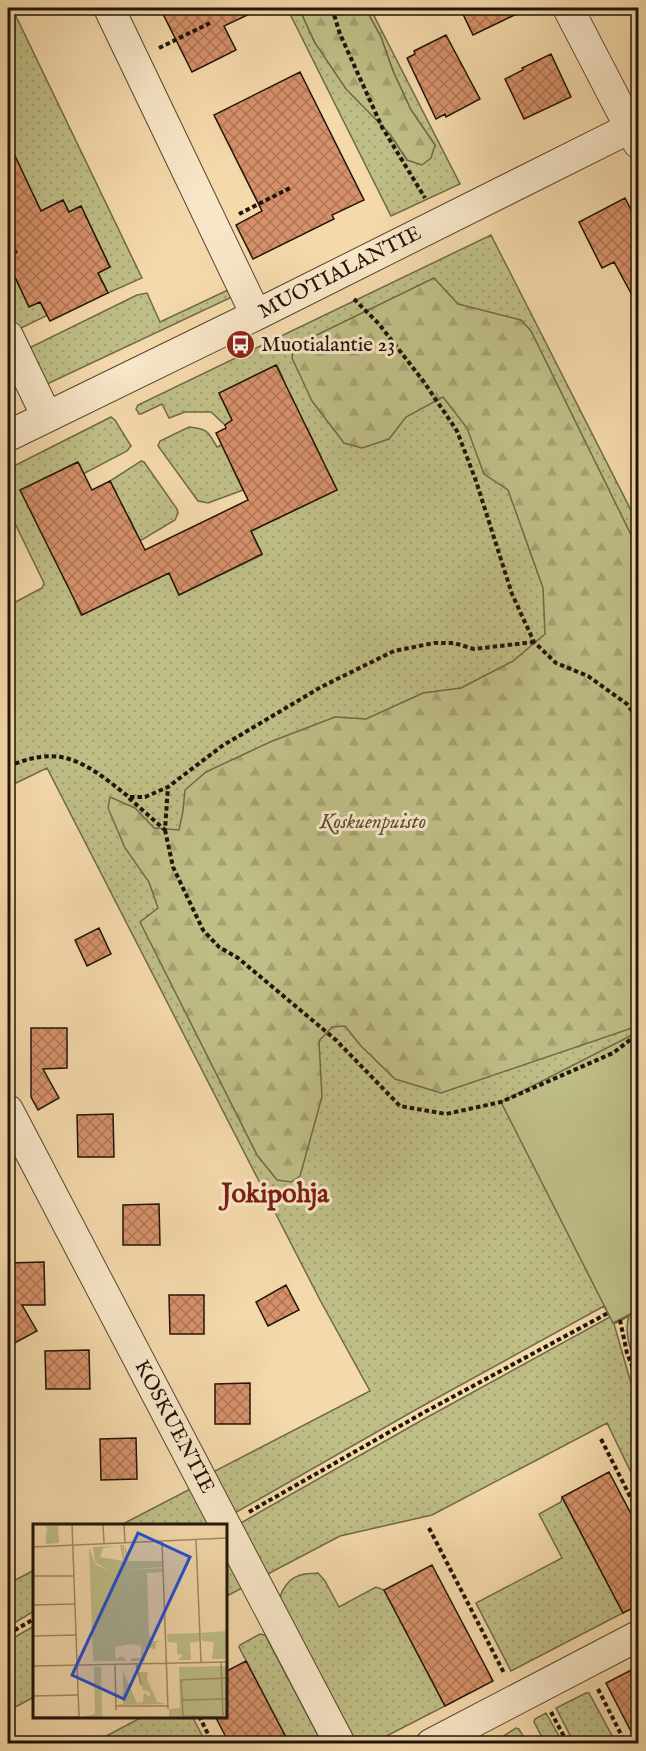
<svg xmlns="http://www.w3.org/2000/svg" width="646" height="1751" viewBox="0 0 646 1751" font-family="'IM FELL English',serif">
<defs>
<pattern id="green-dots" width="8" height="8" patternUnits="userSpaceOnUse" patternTransform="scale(1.5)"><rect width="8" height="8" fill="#bfbe86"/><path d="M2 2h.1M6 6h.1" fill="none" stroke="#a4a272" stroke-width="1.8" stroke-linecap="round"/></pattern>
<pattern id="forest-firs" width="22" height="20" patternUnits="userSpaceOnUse" patternTransform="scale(1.5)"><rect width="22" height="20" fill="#bfbe86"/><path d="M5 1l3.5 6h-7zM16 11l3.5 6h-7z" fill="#a4a272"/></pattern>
<pattern id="building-cross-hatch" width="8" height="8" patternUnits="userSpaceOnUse" patternTransform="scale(1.5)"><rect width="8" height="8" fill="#d6916a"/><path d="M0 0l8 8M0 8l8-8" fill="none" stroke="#ad7555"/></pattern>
</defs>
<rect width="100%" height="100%" fill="#f4d9aa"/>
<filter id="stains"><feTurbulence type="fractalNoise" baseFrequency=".00333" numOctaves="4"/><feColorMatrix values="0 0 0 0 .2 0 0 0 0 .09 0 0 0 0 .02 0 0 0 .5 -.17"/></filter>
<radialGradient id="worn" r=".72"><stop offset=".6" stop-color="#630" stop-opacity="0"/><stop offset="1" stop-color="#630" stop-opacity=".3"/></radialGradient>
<path fill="url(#green-dots)" stroke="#706948" stroke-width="1.5" d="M 8,8 L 12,8 L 142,278 L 108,293 L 98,273 L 110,267 L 81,206 L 69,212 L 63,200 L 41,211 L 34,196 L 23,201 L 10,147 L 8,148 Z
M 287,8 L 299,8 L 315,43 L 390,134 L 407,160 L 435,145 L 411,110 L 393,71 L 381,37 L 365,8 L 370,8 L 460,184 L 391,216 Z
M 491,235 L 638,524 L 638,1370 C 632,1354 623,1333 629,1316 L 614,1324 L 631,1383 L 638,1400 L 638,1487 L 607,1423 L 432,1515 L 340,1536 L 266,1575 L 239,1524 L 424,1419 L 610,1317 L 604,1306 L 417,1409 L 233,1514 L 211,1473 L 370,1391 L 320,1300 L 47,768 L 12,785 L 8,776 L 8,606 L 42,588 L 44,583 L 8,509 L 8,469 L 111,417 L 115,420 L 131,446 L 127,451 L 83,474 L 77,462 L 21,490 L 86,599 L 76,604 L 81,615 L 169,573 L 179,595 L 262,555 L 251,531 L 337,490 L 331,477 L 320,482 L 311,463 L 321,457 L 307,428 L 286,412 L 296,406 L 290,394 L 272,383 L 283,378 L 277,365 L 219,393 L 232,420 L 225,425 L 211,412 L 185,412 L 169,418 L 162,404 L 141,414 L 139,414 L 136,409 L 138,405 Z
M 8,263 L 29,306 L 41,301 L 48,315 L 19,329 L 15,329 L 8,314 Z
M 228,290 L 232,297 L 45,385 L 27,349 L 137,295 L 147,293 L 160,322 Z
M 189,427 C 208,429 208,431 217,447 L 232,440 L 243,461 L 232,467 L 243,490 L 208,503 L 198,501 L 158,446 L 160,441 Z
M 141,461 L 144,462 L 177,509 L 178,513 L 175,520 L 140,541 L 129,517 L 117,522 L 117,494 L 110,481 Z
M 194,1487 L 212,1524 L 208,1526 L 119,1526 Z
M 562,1497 L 623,1613 L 511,1671 L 476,1603 L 562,1558 L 539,1514 L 561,1502 Z
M 225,1548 L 244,1587 L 225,1597 Z
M 34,1570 L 34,1611 L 8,1627 L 8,1584 Z
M 318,1573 L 325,1581 L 339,1607 L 376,1587 L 384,1590 L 445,1706 L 373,1743 L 355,1743 L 280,1599 C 281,1590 289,1579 298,1576 C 304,1573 312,1574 318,1573 Z
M 34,1626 L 34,1697 L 8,1711 L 8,1641 Z
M 260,1634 L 265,1635 L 322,1743 L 289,1743 L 239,1647 L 240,1645 Z
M 586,1693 L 589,1693 L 616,1743 L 574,1743 L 556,1708 Z
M 546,1713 L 563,1743 L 545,1743 L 534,1722 L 535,1719 Z
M 192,1716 L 206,1743 L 95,1744 L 93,1741 L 97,1741 L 142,1717 Z
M 516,1728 L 519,1729 L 527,1743 L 493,1743 Z"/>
<path fill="url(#forest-firs)" stroke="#706948" stroke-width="1.5" d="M 299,8 L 365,8 L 381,37 L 393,71 L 411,110 L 435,145 L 431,158 L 422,165 L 407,160 L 390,134 L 346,89 L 315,43 Z
M 434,278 L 458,304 L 521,320 L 531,331 L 638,549 L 638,1026 L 441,1093 L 395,1079 L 361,1046 L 345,1026 L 332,1027 L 319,1041 L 322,1097 L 300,1176 L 291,1182 L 277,1180 L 257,1155 L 140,922 L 158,908 L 149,882 L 125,848 L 108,808 L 110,797 L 135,808 L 154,828 L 179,830 L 183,811 L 185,790 L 206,772 L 270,742 L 335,717 L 366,719 L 423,693 L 461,688 L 513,661 L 545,634 L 543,588 L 508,490 L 484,474 L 467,428 L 443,397 L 406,417 L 389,439 L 362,448 L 344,443 L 312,401 L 292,358 L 294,346 Z"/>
<path fill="#bfbe86" stroke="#706948" stroke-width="1.5" d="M 638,1032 L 638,1310 L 613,1323 L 501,1102 Z"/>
<path fill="url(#building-cross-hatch)" stroke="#21140a" stroke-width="1.5" d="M 160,8 L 262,8 L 224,26 L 236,50 L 192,72 Z
M 460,8 L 529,8 L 473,35 Z
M 446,35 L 480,99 L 446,117 L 445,114 L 436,119 L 407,58 L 415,54 L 414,51 Z
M 551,54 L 571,97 L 524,119 L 505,79 L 523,70 L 522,68 Z
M 300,72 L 364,200 L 332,215 L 334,219 L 253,259 L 236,225 L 262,211 L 214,115 Z
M 8,141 L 41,211 L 63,200 L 69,212 L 81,206 L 110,267 L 98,273 L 108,293 L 50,321 L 40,302 L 29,307 L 8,262 Z
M 625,198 L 639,225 L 639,308 L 614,262 L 602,268 L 579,222 Z
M 276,365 L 337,490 L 251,531 L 262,554 L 179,595 L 169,573 L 82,615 L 20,490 L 78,462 L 92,490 L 110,481 L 145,550 L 248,500 L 216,433 L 226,428 L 225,425 L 232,420 L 219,393 Z
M 99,928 L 111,954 L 87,966 L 75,940 Z
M 31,1028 L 67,1028 L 67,1068 L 43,1069 L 59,1098 L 38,1110 L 31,1097 Z
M 113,1114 L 114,1157 L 78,1157 L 77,1115 Z
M 159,1204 L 160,1245 L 123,1245 L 123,1205 Z
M 44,1262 L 45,1305 L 22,1305 L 37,1331 L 9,1346 L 8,1263 Z
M 286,1285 L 299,1310 L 268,1326 L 256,1302 Z
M 169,1295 L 204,1295 L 204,1334 L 170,1334 Z
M 89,1350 L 90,1389 L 46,1389 L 45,1351 Z
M 250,1383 L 250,1424 L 215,1424 L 215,1384 Z
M 136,1438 L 137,1479 L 101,1480 L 100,1439 Z
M 609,1472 L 639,1529 L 639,1605 L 623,1613 L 562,1497 Z
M 432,1565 L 493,1681 L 445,1706 L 384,1590 Z
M 246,1661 L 289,1743 L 229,1743 L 215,1716 L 225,1716 L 225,1672 Z
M 639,1666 L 639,1743 L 637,1743 L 606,1683 Z"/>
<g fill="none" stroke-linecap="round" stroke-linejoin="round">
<defs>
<path id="minor" d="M 109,8 L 256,315
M 568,8 L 638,143
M 8,336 L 47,417
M 8,436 L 256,315 L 638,124
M 8,1110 L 340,1744
M 431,1744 L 638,1636"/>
</defs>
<use href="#minor" stroke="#564532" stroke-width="32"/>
<path stroke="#21140a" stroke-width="4" stroke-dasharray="4.5 3" stroke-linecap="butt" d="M 332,8 L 340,34 L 382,127 L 425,198
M 159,48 L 210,23
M 239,214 L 292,187
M 8,255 L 17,251
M 354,299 L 379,324 L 424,382 L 457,431 L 476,481 L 512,594 L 534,642 L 556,663 L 588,676 L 627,704 L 638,719
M 8,766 C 18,763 29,758 40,757 C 75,751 103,777 129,797 L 145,797 L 168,787 L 222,746 L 321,687 L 394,651 L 434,643 L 454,643 L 474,649 L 534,642
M 129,798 L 165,830 L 168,787
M 165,830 L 173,867 L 203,930 L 219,947 L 238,958 L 336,1040 L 400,1106 L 446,1114 L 501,1102 L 613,1053 L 638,1034
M 620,1320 L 627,1353 L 638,1381
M 601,1439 L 638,1512
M 249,1512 L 421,1414 L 608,1313
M 429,1528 L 504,1673
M 8,1634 L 34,1619
M 598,1689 L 626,1744
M 551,1712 L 568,1744
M 199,1716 L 213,1744
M 22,1742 L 23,1744
M 390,1744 L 402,1737"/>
<use href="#minor" stroke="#f8e6c8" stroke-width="30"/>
</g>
<defs>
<symbol id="bus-disc" viewBox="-11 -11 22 22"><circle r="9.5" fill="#8f2418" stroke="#f8e6c8"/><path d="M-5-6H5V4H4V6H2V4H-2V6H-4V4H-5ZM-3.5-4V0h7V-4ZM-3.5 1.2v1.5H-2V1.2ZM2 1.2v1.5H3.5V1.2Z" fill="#fff"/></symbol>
</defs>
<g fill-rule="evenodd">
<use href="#bus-disc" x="224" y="328" width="33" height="33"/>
</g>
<g text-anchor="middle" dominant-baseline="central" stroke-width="6" stroke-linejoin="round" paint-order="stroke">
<g font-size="21" fill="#21140a" stroke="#f8e6c8">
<text transform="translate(340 273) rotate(-27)">MUOTIALANTIE</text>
<text transform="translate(174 1427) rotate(62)">KOSKUENTIE</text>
</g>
<g font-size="21" fill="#21140a" stroke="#f8e6c8" text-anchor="start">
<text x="261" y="345">Muotialantie 23</text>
</g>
<g font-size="21" font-style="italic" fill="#585035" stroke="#f8e6c8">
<text x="373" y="822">Koskuenpuisto</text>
</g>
<g font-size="27" font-weight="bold" fill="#7a1f14" stroke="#f8e6c8">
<text x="275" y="1195">Jokipohja</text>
</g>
</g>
<g transform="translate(33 1524)">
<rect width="194" height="194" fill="#f4d9aa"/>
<path d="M 21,0 L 25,0 L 26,19 L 13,20 L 13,8 L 18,7 L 14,7 L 13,2 ZM 87,21 L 91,21 L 91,45 L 92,21 L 96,37 L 129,37 L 129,43 L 91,46 L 129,44 L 130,48 L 114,49 L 116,111 L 120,117 L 130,117 L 123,118 L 122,126 L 116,123 L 110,126 L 112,137 L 98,137 L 98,134 L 108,134 L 108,122 L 99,120 L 82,123 L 83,135 L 89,132 L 95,137 L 60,137 L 56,23 L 62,40 L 76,47 L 62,38 L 60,23 L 85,22 L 70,24 L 67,33 L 90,37 ZM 193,107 L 192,135 L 179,135 L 181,118 L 169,117 L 168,109 ZM 167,109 L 167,117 L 157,119 L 158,136 L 145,136 L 150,131 L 144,130 L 144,119 L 135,118 L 134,110 ZM 193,142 L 193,193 L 136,194 L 136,185 L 147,184 L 146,143 ZM 61,143 L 68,143 L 69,193 L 49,193 L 62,190 ZM 90,147 L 104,179 L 110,178 L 111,169 L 117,173 L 117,168 L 110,166 L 105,148 L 115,148 L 114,155 L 124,178 L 134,180 L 84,181 L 90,180 Z" fill="#bfbe86"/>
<path d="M 65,56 L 76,68 L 97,70 L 103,79 L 111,68 L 114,72 L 112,106 L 108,101 L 104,105 L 71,103 L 70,126 L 80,126 L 80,136 L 66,136 L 61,128 L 60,80 L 68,74 L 59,64 L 58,57 Z" fill="#bfbe86"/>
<path d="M 76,45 L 91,45 L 92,67 L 77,67 Z" fill="#bfbe86"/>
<path fill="none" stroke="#a08a6a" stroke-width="1.5" d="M 70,0 L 71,19M 91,0 L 92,19M 163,16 L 168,138M 129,17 L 135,185M 0,23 L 194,14M 0,52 L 41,52M 0,81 L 42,80M 0,112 L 44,111M 188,138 L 190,193M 103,139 L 108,161M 82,140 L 83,186M 0,142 L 194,138M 194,154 L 148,156 L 150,192 L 194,193M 0,172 L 46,171M 149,176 L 194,175M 83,182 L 135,182M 0,193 L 46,193 L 39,0"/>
<path fill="#1d4ed8" fill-opacity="0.15" stroke="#1d4ed8" stroke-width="3" d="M 105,9 L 157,33 L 91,175 L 39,151 Z"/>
<rect width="194" height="194" fill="none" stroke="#21140a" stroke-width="3"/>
</g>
<rect width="646" height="1751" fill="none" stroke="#f4d9aa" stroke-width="30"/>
<rect x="9" y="9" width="628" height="1733" fill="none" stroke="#21140a" stroke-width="3"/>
<rect x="15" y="15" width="616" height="1721" fill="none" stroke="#21140a" stroke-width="1.5"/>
<rect width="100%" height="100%" filter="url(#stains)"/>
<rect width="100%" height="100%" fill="url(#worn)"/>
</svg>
